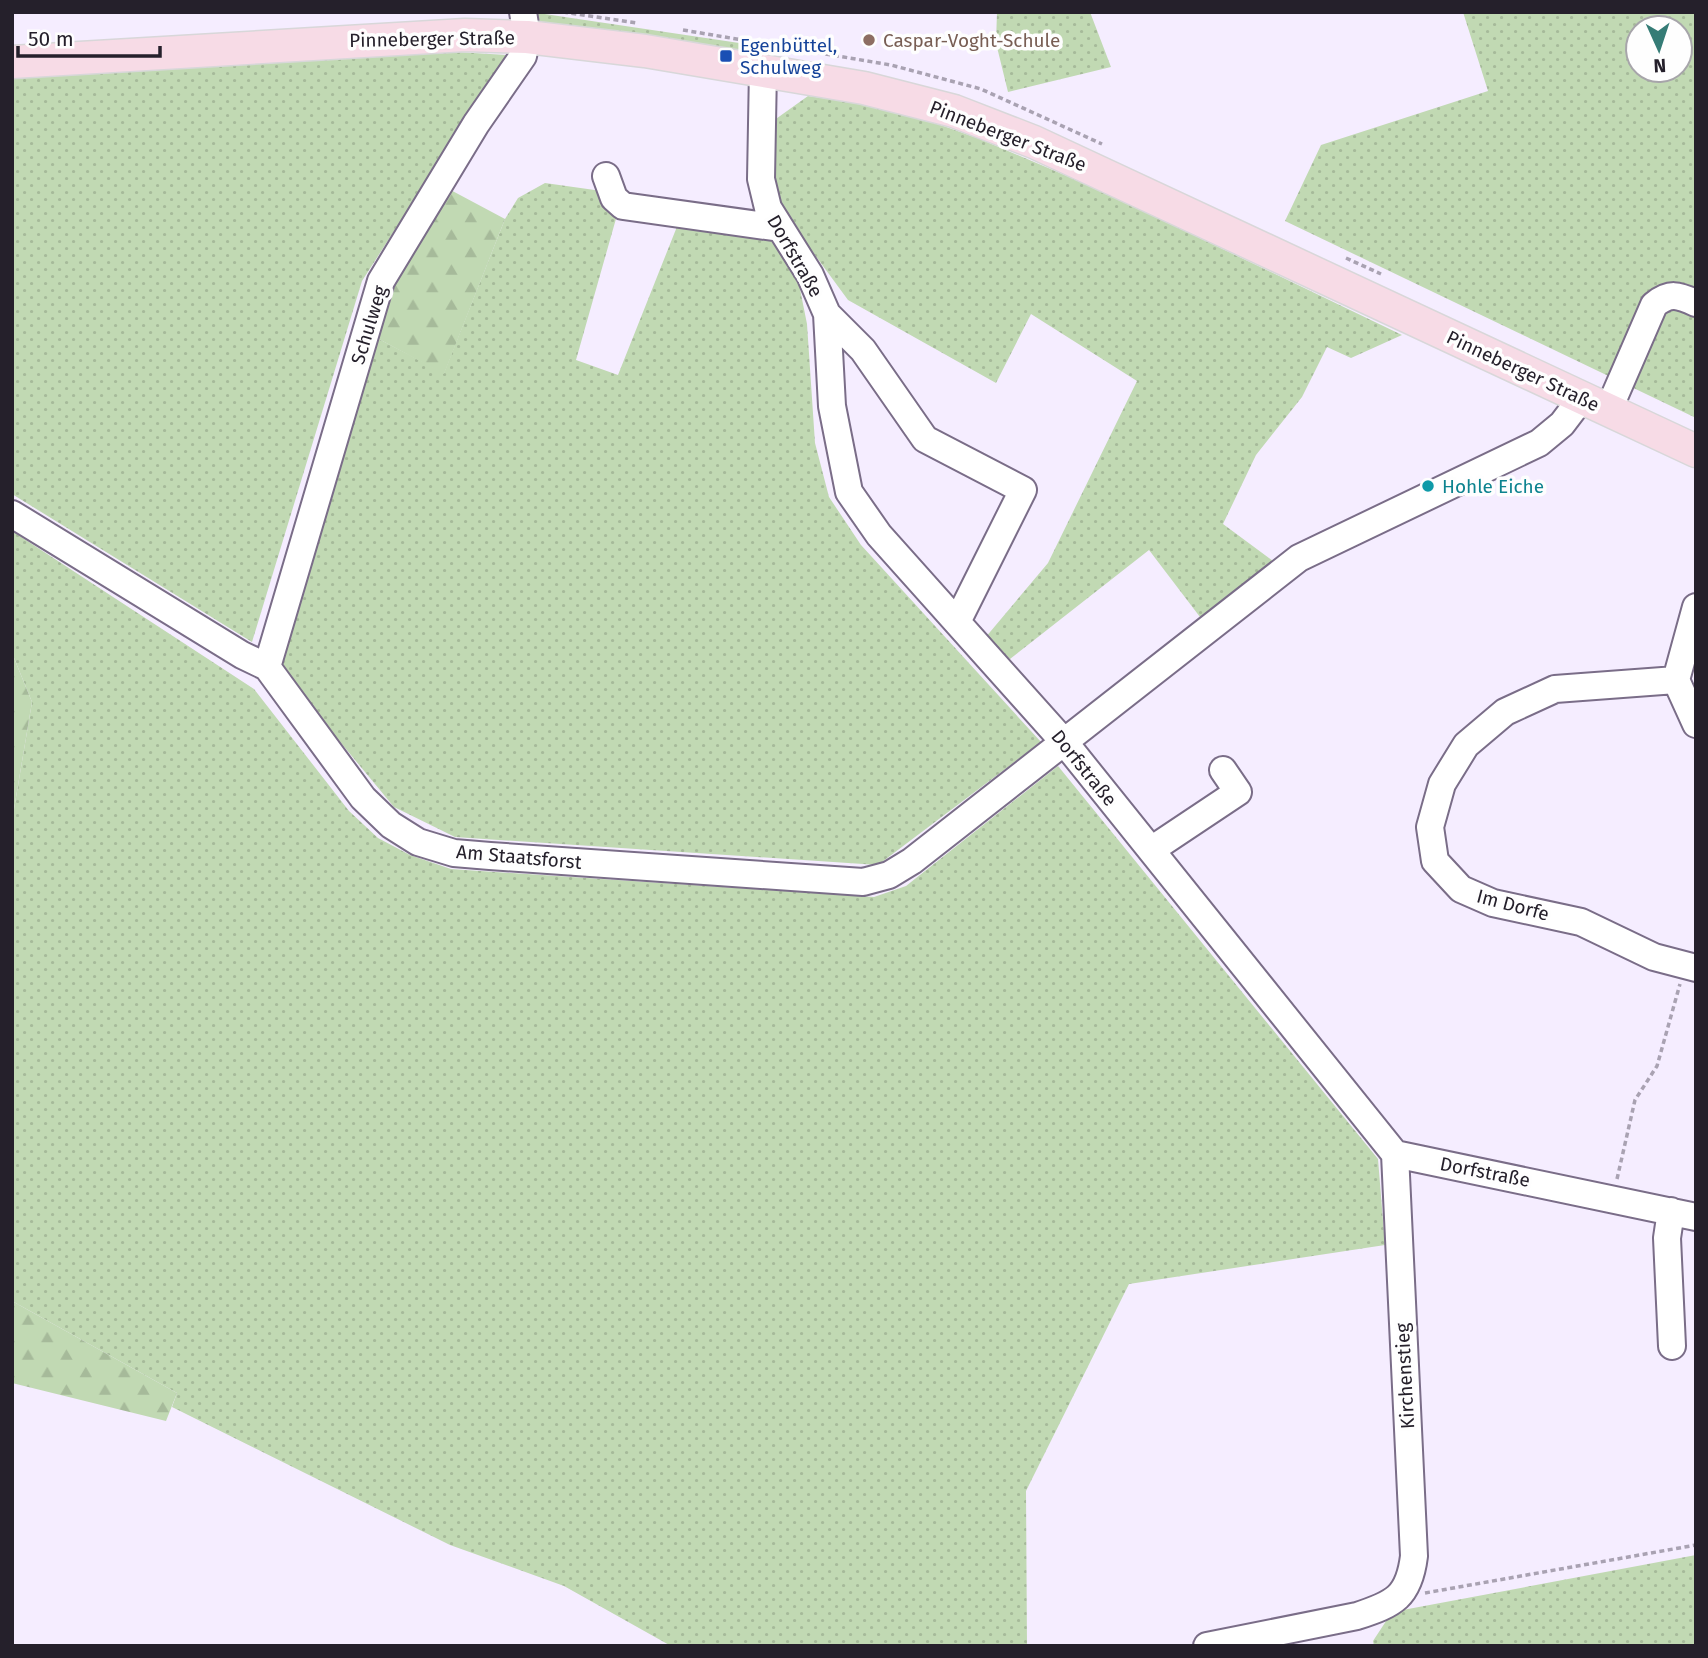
<svg xmlns="http://www.w3.org/2000/svg" width="1708" height="1658" viewBox="0 0 1708 1658" font-family="'Fira Sans',sans-serif">
<defs>
<pattern id="grass-dots" width="8" height="8" patternUnits="userSpaceOnUse" patternTransform="scale(1.75)"><rect width="8" height="8" fill="#c1d9b3"/><path d="M2 2h.1M6 6h.1" fill="none" stroke="#a6ba9a" stroke-width="1.8" stroke-linecap="round"/></pattern>
<pattern id="forest-firs" width="22" height="20" patternUnits="userSpaceOnUse" patternTransform="scale(1.75)"><rect width="22" height="20" fill="#c1d9b3"/><path d="M5 1l3.5 6h-7zM16 11l3.5 6h-7z" fill="#a6ba9a"/></pattern>
</defs>
<rect width="100%" height="100%" fill="#f5edff"/>
<path fill="url(#grass-dots)" fill-rule="evenodd" d="M 997,12 L 1090,12 L 1111,67 L 1008,92 L 996,43 Z
M 1463,12 L 1696,12 L 1696,418 L 1285,221 L 1321,145 L 1488,91 ZM 1638,28 L 1680,28 L 1680,70 L 1638,70 Z
M 538,13 L 746,44 L 743,54 L 542,24 L 537,16 Z
M 440,51 L 507,55 L 362,281 L 252,642 L 12,494 L 12,77 Z
M 808,96 L 893,108 L 980,139 L 1100,190 L 1402,335 L 1351,358 L 1327,347 L 1302,397 L 1256,455 L 1223,524 L 1277,564 L 1200,617 L 1149,550 L 1010,659 L 985,638 L 1048,563 L 1137,381 L 1031,314 L 996,383 L 848,300 L 776,202 L 773,121 Z
M 545,183 L 623,194 L 576,360 L 618,375 L 686,204 L 753,213 L 798,279 L 807,324 L 815,443 L 829,497 L 861,545 L 1041,742 L 878,865 L 455,837 L 394,807 L 278,667 L 375,337 L 444,373 L 505,219 L 518,198 Z
M 12,531 L 254,689 L 349,811 L 378,838 L 410,855 L 451,869 L 874,897 L 906,886 L 1058,766 L 1378,1159 L 1385,1245 L 1129,1284 L 1026,1491 L 1027,1646 L 671,1646 L 564,1586 L 450,1545 L 172,1407 L 177,1393 L 12,1301 L 12,821 L 32,702 L 12,653 Z
M 1696,1555 L 1696,1646 L 1374,1646 L 1373,1641 L 1392,1612 Z"/>
<path fill="url(#forest-firs)" d="M 445,187 L 505,219 L 444,374 L 375,337 L 388,286 Z
M 12,653 L 32,702 L 12,821 Z
M 12,1301 L 177,1393 L 166,1421 L 12,1383 Z"/>
<g fill="none" stroke-linecap="round" stroke-linejoin="round">
<defs>
<path id="minor" d="M 763,69 L 761,179 L 768,208 L 810,275 L 827,314 L 832,406 L 849,492 L 879,535 L 1065,743 L 1395,1154 L 1696,1217
M 606,176 L 614,198 L 623,206 L 780,228
M 827,314 L 863,350 L 925,439 L 1023,490 L 957,622
M 1608,411 L 1654,305 C 1670,292 1678,295 1696,303
M 12,514 L 242,655 L 267,667 L 363,798 L 391,825 L 418,842 L 454,853 L 490,856 L 863,882 L 889,875 L 912,861 L 1299,558 L 1539,443 L 1562,424 L 1581,399
M 1696,607 L 1676,680 L 1696,724
M 267,667 L 381,281 L 476,124 L 523,56 L 527,37 L 523,12
M 1676,680 L 1555,689 L 1505,712 L 1466,745 L 1442,784 L 1430,827 L 1435,861 L 1461,889 L 1493,903 L 1581,922 L 1654,957 L 1696,968
M 1151,850 L 1238,792 L 1223,770
M 1671,1211 L 1667,1238 L 1672,1346
M 1207,1646 L 1357,1616 C 1394,1604 1409,1597 1414,1556 L 1395,1154"/>
<path id="major" d="M 12,62 L 465,35 L 527,37 L 645,51 L 864,88 L 954,111 L 1034,142 L 1696,451"/>
</defs>
<use href="#minor" stroke="#7a6d88" stroke-width="30"/>
<use href="#major" stroke="#d8d7d9" stroke-width="35"/>
<path stroke="#a9a2b2" stroke-width="3.5" stroke-dasharray="5 3.5" stroke-linecap="butt" d="M 563,12 L 637,23
M 683,30 L 891,65 L 981,89 L 1102,144
M 1346,258 L 1381,274
M 1617,1179 L 1635,1100 L 1657,1066 L 1680,984
M 1425,1593 L 1696,1545"/>
<use href="#minor" stroke="#fff" stroke-width="26"/>
<use href="#major" stroke="#f7dbe6" stroke-width="32"/>
</g>
<circle fill="#8d6e63" stroke="#fefefe" stroke-width="2.5" cx="869" cy="40" r="7"/>
<rect fill="#1a4fb4" stroke="#fefefe" stroke-width="2.5" x="719" y="49" width="14" height="14" rx="3.5"/>
<circle fill="#0f9aa8" stroke="#fefefe" stroke-width="2.5" cx="1428" cy="486" r="7"/>
<g text-anchor="middle" dominant-baseline="central" stroke-width="7" stroke-linejoin="round" paint-order="stroke">
<g font-size="19" fill="#25202b" stroke="#fefefe">
<text transform="translate(432 39) rotate(-1)">Pinneberger Straße</text>
<text transform="translate(1008 136) rotate(21)">Pinneberger Straße</text>
<text transform="translate(795 256) rotate(60)">Dorfstraße</text>
<text transform="translate(369 325) rotate(-73)">Schulweg</text>
<text transform="translate(1523 371) rotate(25)">Pinneberger Straße</text>
<text transform="translate(1084 768) rotate(51)">Dorfstraße</text>
<text transform="translate(519 857) rotate(5)">Am Staatsforst</text>
<text transform="translate(1513 905) rotate(15)">Im Dorfe</text>
<text transform="translate(1485 1172) rotate(11)">Dorfstraße</text>
<text transform="translate(1405 1376) rotate(-93)">Kirchenstieg</text>
</g>
<g font-size="19" fill="#785e54" stroke="#fefefe" text-anchor="start">
<text x="883" y="40">Caspar-Voght-Schule</text>
</g>
<g font-size="19" fill="#164399" stroke="#fefefe" text-anchor="start">
<text x="740" y="45">Egenbüttel,<tspan x="740" dy="22">Schulweg</tspan></text>
</g>
<g font-size="19" fill="#0d838f" stroke="#fefefe" text-anchor="start">
<text x="1442" y="486">Hohle Eiche</text>
</g>
</g>
<rect width="1708" height="1658" fill="none" stroke="#25202b" stroke-width="28"/>
<g transform="translate(1659 49) rotate(177)"><circle r="33" fill="#fefefe" stroke="#a7a5aa" stroke-width="2"/>
<path d="M0-5L12 26L0 18L-12 26Z" fill="#357c76"/>
<text y="-10" font-size="19" font-weight="bold" text-anchor="middle" fill="#25202b">N</text>
</g>
<path d="M18 46v10h142v-10" fill="none" stroke="#25202b" stroke-width="3.5"/>
<text x="28" y="46" font-size="21" fill="#25202b" stroke="#fefefe" stroke-width="5" paint-order="stroke">50 m</text>
</svg>
